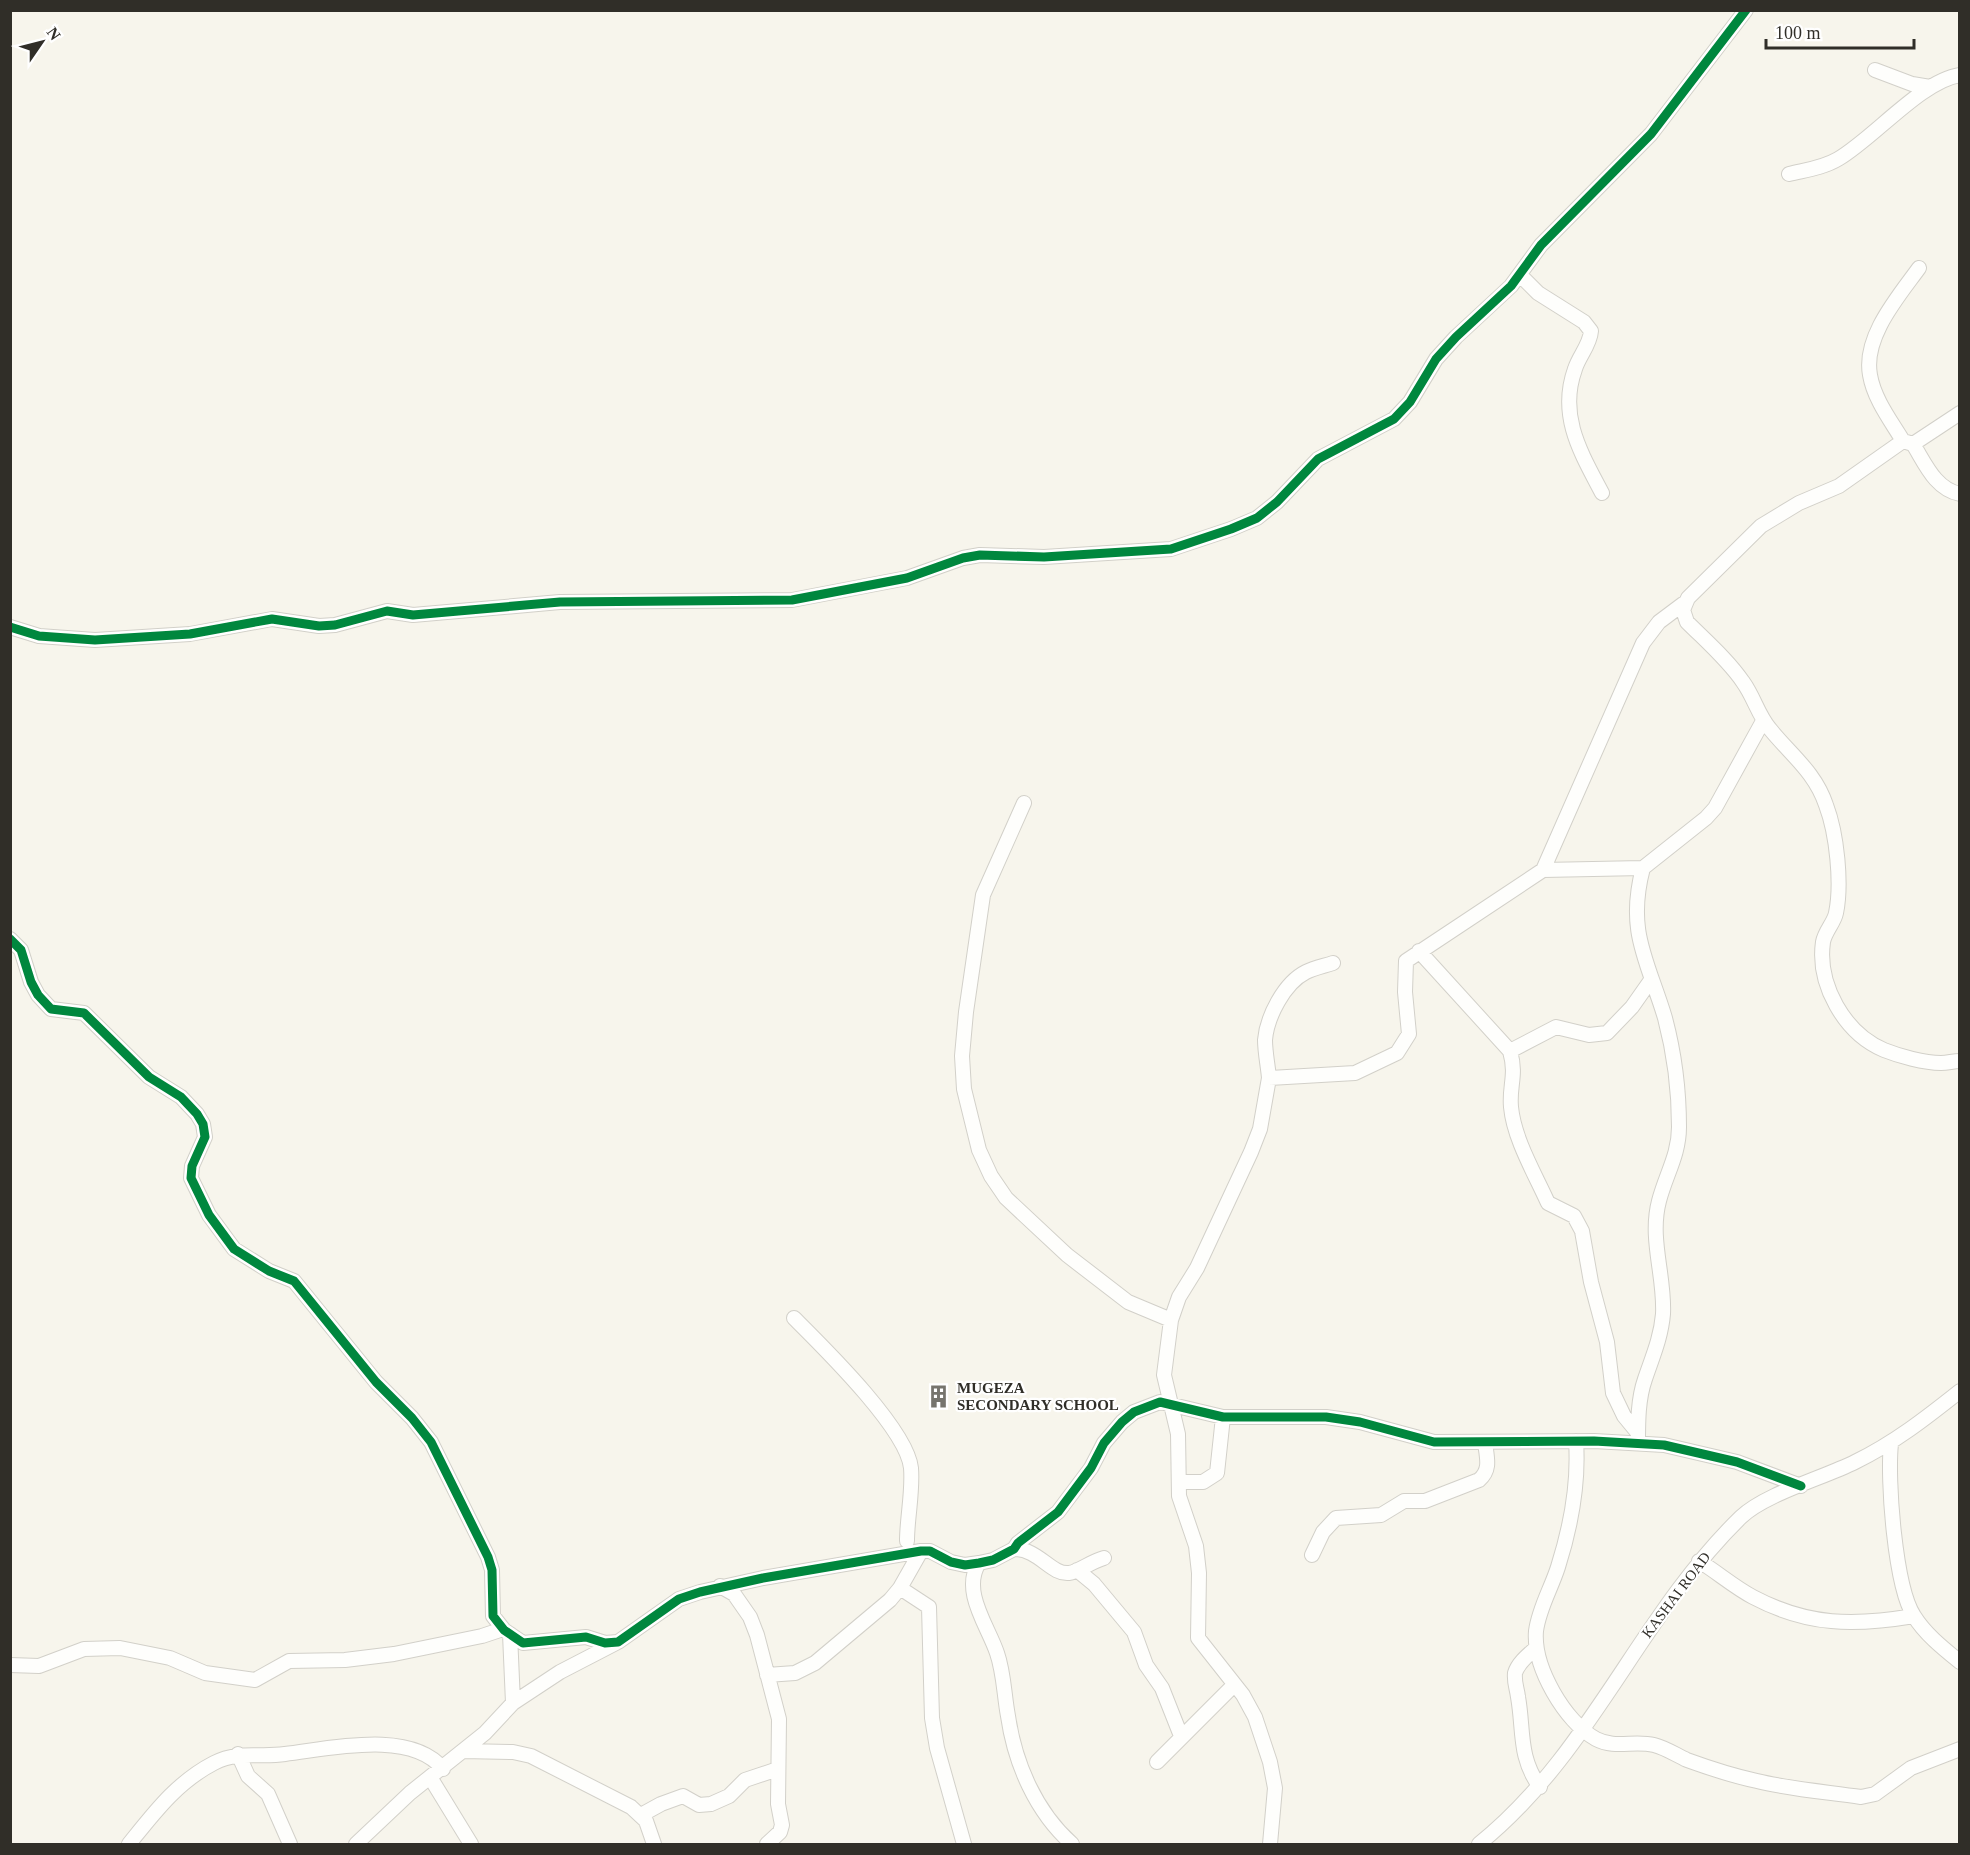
<svg xmlns="http://www.w3.org/2000/svg" width="1970" height="1855" viewBox="0 0 1970 1855" font-family="Georgia,serif">
<rect width="100%" height="100%" fill="#f7f5ec"/>
<g fill="none" stroke-linecap="round" stroke-linejoin="round">
<defs>
<path id="minor" d="M 1875,70 L 1912,84 L 1930,87
M 1789,174 C 1805,170 1823,168 1838,159 C 1874,138 1921,81 1960,75
M 1919,268 C 1898,297 1863,337 1870,375 C 1874,399 1891,421 1903,441 L 1913,444 L 1960,413
M 1520,275 L 1538,293 L 1584,322 L 1591,331 C 1590,345 1579,356 1575,369 C 1558,416 1581,453 1602,493
M 1903,441 L 1839,486 L 1799,503 L 1761,526 L 1688,598 L 1683,610 L 1687,622 C 1706,641 1728,660 1743,682 C 1754,697 1758,715 1770,729 C 1791,755 1815,772 1826,805 C 1837,834 1842,884 1836,913 C 1834,923 1825,931 1823,942 C 1817,984 1844,1033 1884,1050 C 1899,1056 1924,1063 1941,1063 C 1948,1063 1953,1061 1960,1061
M 1913,444 C 1925,463 1935,489 1960,494
M 10,627 L 39,636 L 95,640 L 190,634 L 272,619 L 319,626 L 335,625 L 387,611 L 413,615 L 560,602 L 792,600 L 907,578 L 963,558 L 980,555 L 1044,557 L 1171,549 L 1231,529 L 1257,518 L 1277,502 L 1318,459 L 1394,419 L 1410,402 L 1436,359 L 1456,337 L 1511,286 L 1541,245 L 1651,134 L 1746,10
M 1024,803 L 983,895 L 966,1012 L 962,1056 L 964,1089 L 979,1150 L 991,1176 L 1006,1198 L 1067,1255 L 1128,1302 L 1171,1320
M 1543,870 L 1643,643 L 1659,622 L 1683,604
M 10,939 L 21,950 L 31,982 L 38,995 L 51,1009 L 84,1013 L 149,1077 L 181,1097 L 197,1114 L 203,1124 L 205,1137 L 192,1166 L 191,1178 L 209,1215 L 234,1249 L 269,1271 L 294,1281 L 376,1382 L 412,1418 L 431,1442 L 488,1557 L 492,1570 L 493,1616 L 504,1630 L 523,1643 L 586,1637 L 605,1643 L 618,1642 L 679,1599 L 700,1592 L 763,1578 L 921,1551 L 930,1551 L 951,1562 L 965,1565 L 979,1563 L 993,1560 L 1014,1549 L 1018,1543 L 1058,1512 L 1091,1468 L 1104,1443 L 1122,1422 L 1134,1412 L 1160,1402 L 1223,1417 L 1326,1417 L 1360,1422 L 1434,1442 L 1594,1441 L 1664,1445 L 1737,1462 L 1801,1486
M 1419,951 L 1510,1051 C 1517,1076 1509,1085 1511,1107 C 1514,1139 1535,1174 1548,1203 L 1574,1216 L 1582,1231 L 1591,1282 L 1607,1342 L 1613,1393 L 1624,1416 L 1638,1433
M 1510,1051 L 1556,1027 L 1589,1035 L 1607,1033 L 1632,1007 L 1651,980
M 1269,1078 C 1268,1066 1265,1052 1265,1040 C 1267,1017 1284,983 1306,972 C 1314,968 1324,966 1333,963
M 794,1318 C 823,1347 907,1429 911,1468 C 913,1492 907,1518 907,1541
M 1576,1441 C 1579,1484 1571,1526 1558,1567 C 1551,1589 1539,1608 1536,1631 C 1533,1667 1565,1722 1596,1739 C 1615,1749 1634,1740 1654,1745 C 1666,1748 1676,1755 1687,1760 C 1709,1768 1734,1776 1757,1781 C 1790,1789 1827,1792 1861,1797 L 1875,1794 L 1911,1768 L 1960,1749
M 1638,1442 C 1638,1422 1638,1399 1645,1379 C 1652,1358 1661,1338 1663,1314 C 1665,1276 1649,1239 1659,1201 C 1666,1174 1679,1155 1679,1127 C 1679,1091 1674,1052 1665,1018 C 1648,961 1626,932 1643,868
M 1891,1444 C 1887,1479 1895,1587 1914,1616 C 1925,1634 1944,1649 1960,1662
M 1179,1482 L 1203,1482 L 1217,1473 L 1223,1417
M 1014,1549 C 1039,1549 1051,1575 1069,1573 C 1078,1572 1092,1561 1104,1558
M 1312,1555 L 1323,1532 L 1336,1518 L 1381,1515 L 1404,1501 L 1425,1501 L 1479,1480 C 1491,1470 1487,1458 1485,1443
M 1699,1561 C 1717,1572 1734,1587 1753,1597 C 1808,1626 1854,1626 1914,1616
M 979,1563 C 961,1591 988,1626 997,1653 C 1004,1673 1004,1695 1008,1716 C 1015,1764 1036,1812 1072,1844
M 1077,1570 L 1094,1584 L 1134,1632 L 1146,1665 L 1162,1688 L 1181,1736
M 720,1586 L 734,1594 L 750,1617 L 757,1635 L 779,1719 L 778,1804 L 782,1825 L 780,1832 L 767,1844
M 900,1588 L 929,1607 L 932,1718 L 937,1748 L 964,1844
M 510,1634 L 513,1703
M 1536,1648 C 1528,1655 1518,1663 1515,1673 C 1514,1683 1517,1688 1518,1697 C 1524,1730 1518,1757 1540,1787
M 10,1665 L 39,1666 L 84,1649 L 120,1648 L 170,1658 L 205,1673 L 255,1680 L 289,1661 L 345,1660 L 394,1654 L 482,1636 L 503,1629
M 767,1675 L 795,1673 L 815,1663 L 890,1600 L 900,1588 L 921,1551
M 463,1751 L 513,1752 L 531,1756 L 631,1807 L 646,1821 L 654,1844
M 238,1754 L 248,1776 L 268,1794 L 290,1844
M 1157,1762 L 1234,1685
M 430,1777 L 471,1844
M 641,1815 L 661,1804 L 683,1796 L 699,1805 L 711,1804 L 729,1796 L 745,1780 L 778,1769
M 129,1844 C 154,1813 177,1782 214,1763 C 240,1750 258,1758 285,1754 C 329,1749 411,1729 443,1769
M 356,1844 L 410,1793 L 485,1733 L 513,1703 L 560,1672 L 616,1643
M 1270,1844 L 1275,1788 L 1270,1762 L 1255,1717 L 1243,1695 L 1198,1638 L 1199,1573 L 1196,1546 L 1179,1496 L 1178,1434 L 1164,1375 L 1171,1320 L 1179,1297 L 1197,1268 L 1251,1152 L 1260,1129 L 1269,1078 L 1355,1073 L 1397,1053 L 1409,1034 L 1405,992 L 1406,961 L 1543,870 L 1643,868 L 1706,818 L 1715,808 L 1763,721
M 1479,1844 C 1591,1754 1639,1616 1741,1517 C 1765,1494 1823,1478 1855,1462 C 1894,1443 1926,1418 1960,1391"/>
</defs>
<use href="#minor" stroke="#d2d0c9" stroke-width="16"/>
<use href="#minor" stroke="#fefefc" stroke-width="14"/>
<defs>
<path id="cycleway" d="M 10,627 L 39,636 L 95,640 L 190,634 L 272,619 L 319,626 L 335,625 L 387,611 L 413,615 L 560,602 L 792,600 L 907,578 L 963,558 L 980,555 L 1044,557 L 1171,549 L 1231,529 L 1257,518 L 1277,502 L 1318,459 L 1394,419 L 1410,402 L 1436,359 L 1456,337 L 1511,286 L 1541,245 L 1651,134 L 1746,10
M 10,939 L 21,950 L 31,982 L 38,995 L 51,1009 L 84,1013 L 149,1077 L 181,1097 L 197,1114 L 203,1124 L 205,1137 L 192,1166 L 191,1178 L 209,1215 L 234,1249 L 269,1271 L 294,1281 L 376,1382 L 412,1418 L 431,1442 L 488,1557 L 492,1570 L 493,1616 L 504,1630 L 523,1643 L 586,1637 L 605,1643 L 618,1642 L 679,1599 L 700,1592 L 763,1578 L 921,1551 L 930,1551 L 951,1562 L 965,1565 L 979,1563 L 993,1560 L 1014,1549 L 1018,1543 L 1058,1512 L 1091,1468 L 1104,1443 L 1122,1422 L 1134,1412 L 1160,1402 L 1223,1417 L 1326,1417 L 1360,1422 L 1434,1442 L 1594,1441 L 1664,1445 L 1737,1462 L 1801,1486"/>
</defs>
<use href="#cycleway" stroke="#fff" stroke-width="13"/>
<use href="#cycleway" stroke="#00873e" stroke-width="9"/>
</g>
<defs>
<symbol id="building-bare" viewBox="-9 -9 18 18"><path d="M-4-6H4V6H1V3H-1V6H-4ZM-2.5-4.3h1.7v1.8h-1.7ZM.8-4.3h1.7v1.8H.8ZM-2.5-1h1.7V.8h-1.7ZM.8-1h1.7V.8H.8Z" fill="#76746d" stroke="#fff" stroke-width="2.5" paint-order="stroke"/></symbol>
</defs>
<g fill-rule="evenodd">
<use href="#building-bare" x="922" y="1380" width="33" height="33"/>
</g>
<g text-anchor="middle" dominant-baseline="central" stroke-width="4.5" stroke-linejoin="round" paint-order="stroke">
<g font-size="15" font-weight="bold" fill="#302e28" stroke="#fff" text-anchor="start">
<text x="957" y="1388">MUGEZA<tspan x="957" dy="17">SECONDARY SCHOOL</tspan></text>
</g>
<g font-size="15" fill="#302e28" stroke="#fff">
<text transform="translate(1676 1595) rotate(-53)">KASHAI ROAD</text>
</g>
</g>
<rect width="1970" height="1855" fill="none" stroke="#302e28" stroke-width="24"/>
<g transform="translate(42 42) rotate(55)" stroke="#ffffff" stroke-width="4.5" paint-order="stroke">
<path d="M0-4.5L10 22L0 15L-10 22Z" fill="#302e28"/>
<text y="-9" font-size="16" font-weight="bold" text-anchor="middle" fill="#302e28">N</text>
</g>
<path d="M1766 39v9h148v-9" fill="none" stroke="#302e28" stroke-width="3"/>
<text x="1775" y="39" font-size="18" fill="#302e28" stroke="#ffffff" stroke-width="4.5" paint-order="stroke">100 m</text>
</svg>
